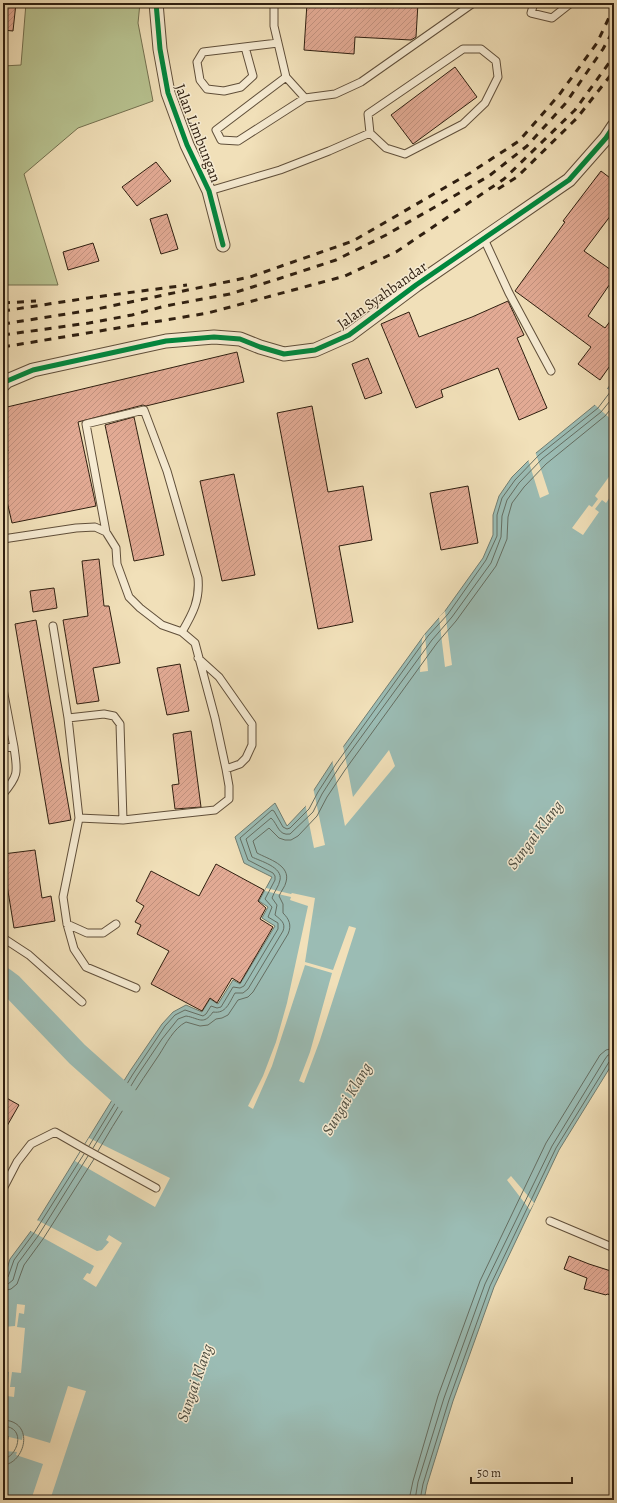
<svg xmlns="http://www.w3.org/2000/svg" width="617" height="1503" viewBox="0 0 617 1503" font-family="Alegreya,serif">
<defs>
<pattern id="building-hatch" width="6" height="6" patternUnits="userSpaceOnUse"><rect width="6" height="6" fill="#e2aa94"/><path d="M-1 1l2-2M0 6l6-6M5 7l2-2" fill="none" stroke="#c2927f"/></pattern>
</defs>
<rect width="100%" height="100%" fill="#f1e0b9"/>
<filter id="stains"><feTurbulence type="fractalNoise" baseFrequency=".005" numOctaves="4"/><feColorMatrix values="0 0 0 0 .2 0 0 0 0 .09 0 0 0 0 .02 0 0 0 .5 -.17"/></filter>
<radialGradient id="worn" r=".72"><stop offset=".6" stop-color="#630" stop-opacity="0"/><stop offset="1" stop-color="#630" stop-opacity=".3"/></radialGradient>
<path fill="#b8c391" stroke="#747150" d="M 26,3 L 140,3 L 138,23 L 153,101 L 78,128 L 24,174 L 58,285 L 3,285 L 3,66 L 21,65 Z"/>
<path fill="#9bbcb4" stroke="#707d72" d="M 614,380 L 614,1061 L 559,1150 L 494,1287 L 453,1401 L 427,1485 L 424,1500 L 3,1500 L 3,1456 L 9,1437 L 3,1434 L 3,1282 L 10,1259 L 31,1231 L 130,1071 L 162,1024 L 173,1012 L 186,1005 L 202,1012 L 210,999 L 218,1004 L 233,980 L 240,984 L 275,926 L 262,918 L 268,907 L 259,901 L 272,877 L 244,863 L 235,837 L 275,803 L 287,826 L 306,806 L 314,790 L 333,761 L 425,634 L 445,611 L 483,558 L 493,535 L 493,515 L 499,496 L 512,477 L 536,453 L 595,405 Z"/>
<path fill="#f1e0b9" d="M 606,388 L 614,393 L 614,422 L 594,404 Z
M 535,451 L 549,494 L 540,498 L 528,459 Z
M 611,474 L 614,475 L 614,491 L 606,503 L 602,500 L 595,509 L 599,512 L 583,535 L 572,528 L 589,505 L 592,507 L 598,499 L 595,496 Z
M 445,611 L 452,665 L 445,667 L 439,617 Z
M 425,634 L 428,671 L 420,672 L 422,639 Z
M 343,745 L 353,797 L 389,750 L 395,766 L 345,826 L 332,759 Z
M 313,787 L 325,845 L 314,848 L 305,803 Z
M 266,888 L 291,894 L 292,893 L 315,898 L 305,962 L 333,970 L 349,926 L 356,928 L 320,1040 L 304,1083 L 299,1081 L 310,1052 L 332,973 L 305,965 L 272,1066 L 253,1109 L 248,1106 L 263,1076 L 276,1042 L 287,1003 L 308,906 L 290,900 L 291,897 L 265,891 Z
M 89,1138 L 170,1178 L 155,1207 L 75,1161 Z
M 511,1176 L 534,1203 L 530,1210 L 507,1180 Z
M 35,1219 L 97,1251 L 102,1250 L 109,1242 L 106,1240 L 109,1235 L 122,1243 L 96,1287 L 83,1279 L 87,1273 L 90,1274 L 94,1266 L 29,1230 Z
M 17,1304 L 25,1305 L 24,1314 L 19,1313 L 17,1327 L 25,1328 L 21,1373 L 12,1372 L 10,1387 L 15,1387 L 14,1397 L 7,1396 L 9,1372 L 3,1372 L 3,1327 L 15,1326 Z
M 68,1386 L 86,1391 L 50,1500 L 31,1500 L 43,1464 L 16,1455 L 17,1452 L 5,1451 L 9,1437 L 22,1440 L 23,1435 L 50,1443 Z"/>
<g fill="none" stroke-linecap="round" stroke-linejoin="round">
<path stroke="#656e62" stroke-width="1" d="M 89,1146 L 133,1074 L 165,1026 L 175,1015 L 185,1010 L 203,1016 L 206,1014 L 211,1006 L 217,1008 L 221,1007 L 233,987 L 240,988 L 244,986 L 278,929 L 278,923 L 268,917 L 272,907 L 265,899 L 275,880 L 275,876 L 273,873 L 248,860 L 240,838 L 272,810 L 274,811 L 283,827 L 287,829 L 290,828 L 309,809 L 318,792 L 336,764 L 428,636 L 448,614 L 486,560 L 497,536 L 497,515 L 502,498 L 515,480 L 539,455 L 598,408 L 614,387
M 93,1148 L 137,1076 L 162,1039 L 178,1019 L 186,1016 C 199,1018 203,1026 213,1012 C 226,1014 229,1003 235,993 L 243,993 L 248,989 L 283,931 C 286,923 281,920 275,915 L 277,905 L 272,898 C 274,892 279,886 280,880 C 283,867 260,861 252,857 L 246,839 L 271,818 C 278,824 278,836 290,834 L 313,812 L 322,794 L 340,766 L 432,640 L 452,617 L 491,563 L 501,537 L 502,516 L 507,500 L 519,483 L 542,459 L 601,412 L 614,396
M 98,1151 C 117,1118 138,1086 159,1055 C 166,1044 174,1028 186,1022 L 200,1026 L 208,1025 L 216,1019 L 222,1018 L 228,1015 L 238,1000 L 248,997 L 253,992 L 288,934 C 292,925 289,919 283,913 L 283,904 L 279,896 C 281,891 285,887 286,882 C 291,865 268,859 257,853 L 253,841 L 269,828 L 279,838 L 285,840 L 291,840 L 298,836 L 317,816 L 327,797 L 345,770 L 437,643 L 456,621 L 496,566 L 507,539 L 508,517 L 512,503 L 524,487 L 546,464 L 605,416 L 614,405
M 3,1280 L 8,1277 L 14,1260 L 34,1233 L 84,1154
M 3,1285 L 8,1284 L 13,1280 L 18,1263 L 38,1236 L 88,1156
M 3,1291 L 11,1289 L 17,1284 L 24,1265 L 43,1239 L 94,1159
M 3,1420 C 36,1421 25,1464 3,1465
M 3,1426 C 28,1427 17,1458 3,1459
M 409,1500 L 413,1481 L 438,1396 L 480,1281 L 546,1143 L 600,1055 L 606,1050 L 614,1048
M 415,1500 L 418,1482 L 444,1398 L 485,1284 L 552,1146 L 605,1059 L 608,1055 L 614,1054
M 420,1500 L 423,1484 L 449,1400 L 490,1286 L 556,1148 L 609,1062 L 614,1059"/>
<path stroke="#9bbcb4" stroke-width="24" d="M 3,979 L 11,985 L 77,1054 L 143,1113"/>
</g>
<path fill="url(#building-hatch)" stroke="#2f1f10" d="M 3,3 L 16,3 L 13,31 L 3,30 Z
M 307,3 L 418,3 L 416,37 L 411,40 L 355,37 L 354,54 L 304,50 Z
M 455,67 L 477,97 L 413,144 L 391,115 Z
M 156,162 L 171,181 L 137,206 L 122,187 Z
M 601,171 L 614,181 L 614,211 L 584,251 L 614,272 L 614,278 L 588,316 L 605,328 L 614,316 L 614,360 L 600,380 L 578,364 L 591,347 L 515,291 L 565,222 L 563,221 Z
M 167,214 L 178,249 L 161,254 L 150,219 Z
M 93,243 L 99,261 L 68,270 L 63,252 Z
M 508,301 L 524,335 L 517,338 L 547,408 L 519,420 L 498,368 L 441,390 L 443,397 L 416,408 L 381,324 L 409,312 L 419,337 L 472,317 Z
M 237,352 L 244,382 L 146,406 L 143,405 L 78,422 L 96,506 L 12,523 L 3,484 L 3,452 L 8,451 L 3,432 L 3,408 Z
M 368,358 L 382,393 L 365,399 L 352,364 Z
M 312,406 L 328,492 L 363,486 L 372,540 L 339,546 L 353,622 L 318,629 L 277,413 Z
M 134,417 L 164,555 L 134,561 L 105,425 Z
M 234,474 L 255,575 L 222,581 L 200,481 Z
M 468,486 L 478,543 L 441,550 L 430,493 Z
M 99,559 L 104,606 L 109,606 L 120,663 L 93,668 L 99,701 L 77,704 L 63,620 L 88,616 L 82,561 Z
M 54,588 L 57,608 L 33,612 L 30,591 Z
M 36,620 L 71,820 L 49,824 L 15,624 Z
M 180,664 L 189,711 L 167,715 L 157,668 Z
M 191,731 L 201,807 L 175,809 L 172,785 L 179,784 L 173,734 Z
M 35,850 L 42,898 L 51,896 L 55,921 L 14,928 L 7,885 L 6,885 L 3,867 L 3,854 Z
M 216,864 L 264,890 L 258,901 L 266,908 L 260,919 L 273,927 L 240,983 L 232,978 L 217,1003 L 210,998 L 202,1011 L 151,984 L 169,951 L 137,934 L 141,925 L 135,922 L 144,906 L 136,901 L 151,871 L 199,896 Z
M 3,1096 L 19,1105 L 3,1133 Z
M 569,1256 L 589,1264 L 614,1272 L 614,1296 L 607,1294 L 606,1295 L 584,1289 L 587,1278 L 564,1269 Z"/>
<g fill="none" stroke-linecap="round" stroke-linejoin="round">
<defs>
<path id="lane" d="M 274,3 L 274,26 L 286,77 L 305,98 L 335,94 L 361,82 L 472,4 L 472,3
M 534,3 L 531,13 L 552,18 L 571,3
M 245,47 L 253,76 L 241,87 L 224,91 L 207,89 L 200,80 L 197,62 L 203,52 L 278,43
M 286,77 L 216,130 L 221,140 L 238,141 L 305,98
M 209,191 L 280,170 L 329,151 L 370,133 L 368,114 L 463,49 L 481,49 L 496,61 L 498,77 L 485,103 L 463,124 L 405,154 L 386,148 L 370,133
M 484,239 L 509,293 L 551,371
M 106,532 L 86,424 L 144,410 L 167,471 L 198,578 C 200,600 193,613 182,632
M 3,539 L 76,528 L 95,527 L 106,532 L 116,548 L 117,564 L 129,597 L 140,608 L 162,625 L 182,632 L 195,643 L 215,718 L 226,769 L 229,786 L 229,799 L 215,810 L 123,820 L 79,818 L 63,897 L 67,924 L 74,949 L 86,967 L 136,988
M 53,626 L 68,718
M 198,658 L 219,677 L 252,724 L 252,745 L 246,758 L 240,764 L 226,769
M 3,689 L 14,747 L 3,748
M 3,794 C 20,774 17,771 14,747
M 79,818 L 68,718 L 104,714 L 114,716 L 120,724 L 123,820
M 67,924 L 87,933 L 103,933 L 116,924
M 3,938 L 29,955 L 82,1002
M 3,1189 L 17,1162 L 31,1144 L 55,1132 L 83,1148 L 156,1188
M 550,1221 L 614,1248"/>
<path id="street" d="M 156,3 L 160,49 L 168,93 L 187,145 L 209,191 L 223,245
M 3,385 L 7,381 L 33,370 L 166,341 L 214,337 L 240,339 L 260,347 L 284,354 L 315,350 L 349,335 L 416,285 L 569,180 L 606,138 L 614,126"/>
</defs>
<use href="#lane" stroke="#604f3a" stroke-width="9"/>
<use href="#street" stroke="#604f3a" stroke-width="15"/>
<use href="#lane" stroke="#f6ebd2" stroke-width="7"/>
<use href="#street" stroke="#f6ebd2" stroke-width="13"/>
<path stroke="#2f1f10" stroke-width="3" stroke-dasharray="7 7" stroke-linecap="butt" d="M 498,189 L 517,177 L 577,118 L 614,71
M 3,303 L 36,301
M 3,311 L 88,298 L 187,285
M 3,324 L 92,310 L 250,277 L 353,241 L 470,173 L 519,141 L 559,95 L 597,43 L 614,7
M 3,335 L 89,323 L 132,315 L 165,306 L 230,294 L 278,279 L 336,260 L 386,235 L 489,176 L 527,146 L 565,104 L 603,49 L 614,29
M 3,347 L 208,313 L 345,276 L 396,252 L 504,179 L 575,110 L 614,56"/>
<defs>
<path id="cycleway" d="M 156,3 L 160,49 L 168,93 L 187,145 L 209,191 L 223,245
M 3,385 L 7,381 L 33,370 L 166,341 L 214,337 L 240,339 L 260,347 L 284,354 L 315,350 L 349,335 L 416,285 L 569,180 L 606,138 L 614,126"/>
</defs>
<use href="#cycleway" stroke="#f6ebd2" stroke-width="8"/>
<use href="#cycleway" stroke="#00873e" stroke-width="5"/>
</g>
<g text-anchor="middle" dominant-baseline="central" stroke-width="3" stroke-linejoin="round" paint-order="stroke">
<g font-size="15" fill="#2f1f10" stroke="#f6ebd2">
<text transform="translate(198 133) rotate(69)">Jalan Limbungan</text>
<text transform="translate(382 295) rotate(-35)">Jalan Syahbandar</text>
</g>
<g font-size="16" font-style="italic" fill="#4f4e41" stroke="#f6ebd2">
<text transform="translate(535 835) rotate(-53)">Sungai Klang</text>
<text transform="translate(347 1099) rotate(-59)">Sungai Klang</text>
<text transform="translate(195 1383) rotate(-71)">Sungai Klang</text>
</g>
</g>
<rect width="617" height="1503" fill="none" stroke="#f1e0b9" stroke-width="16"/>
<rect x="4" y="4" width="609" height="1495" fill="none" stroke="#2f1f10" stroke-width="2"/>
<rect x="8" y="8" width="601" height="1487" fill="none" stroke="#2f1f10"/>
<path d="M471 1477v6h101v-6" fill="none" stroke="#2f1f10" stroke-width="2"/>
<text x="477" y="1477" font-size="12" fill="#2f1f10" stroke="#f6ebd2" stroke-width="3" paint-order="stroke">50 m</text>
<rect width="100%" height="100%" filter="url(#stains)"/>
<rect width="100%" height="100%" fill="url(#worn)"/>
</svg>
